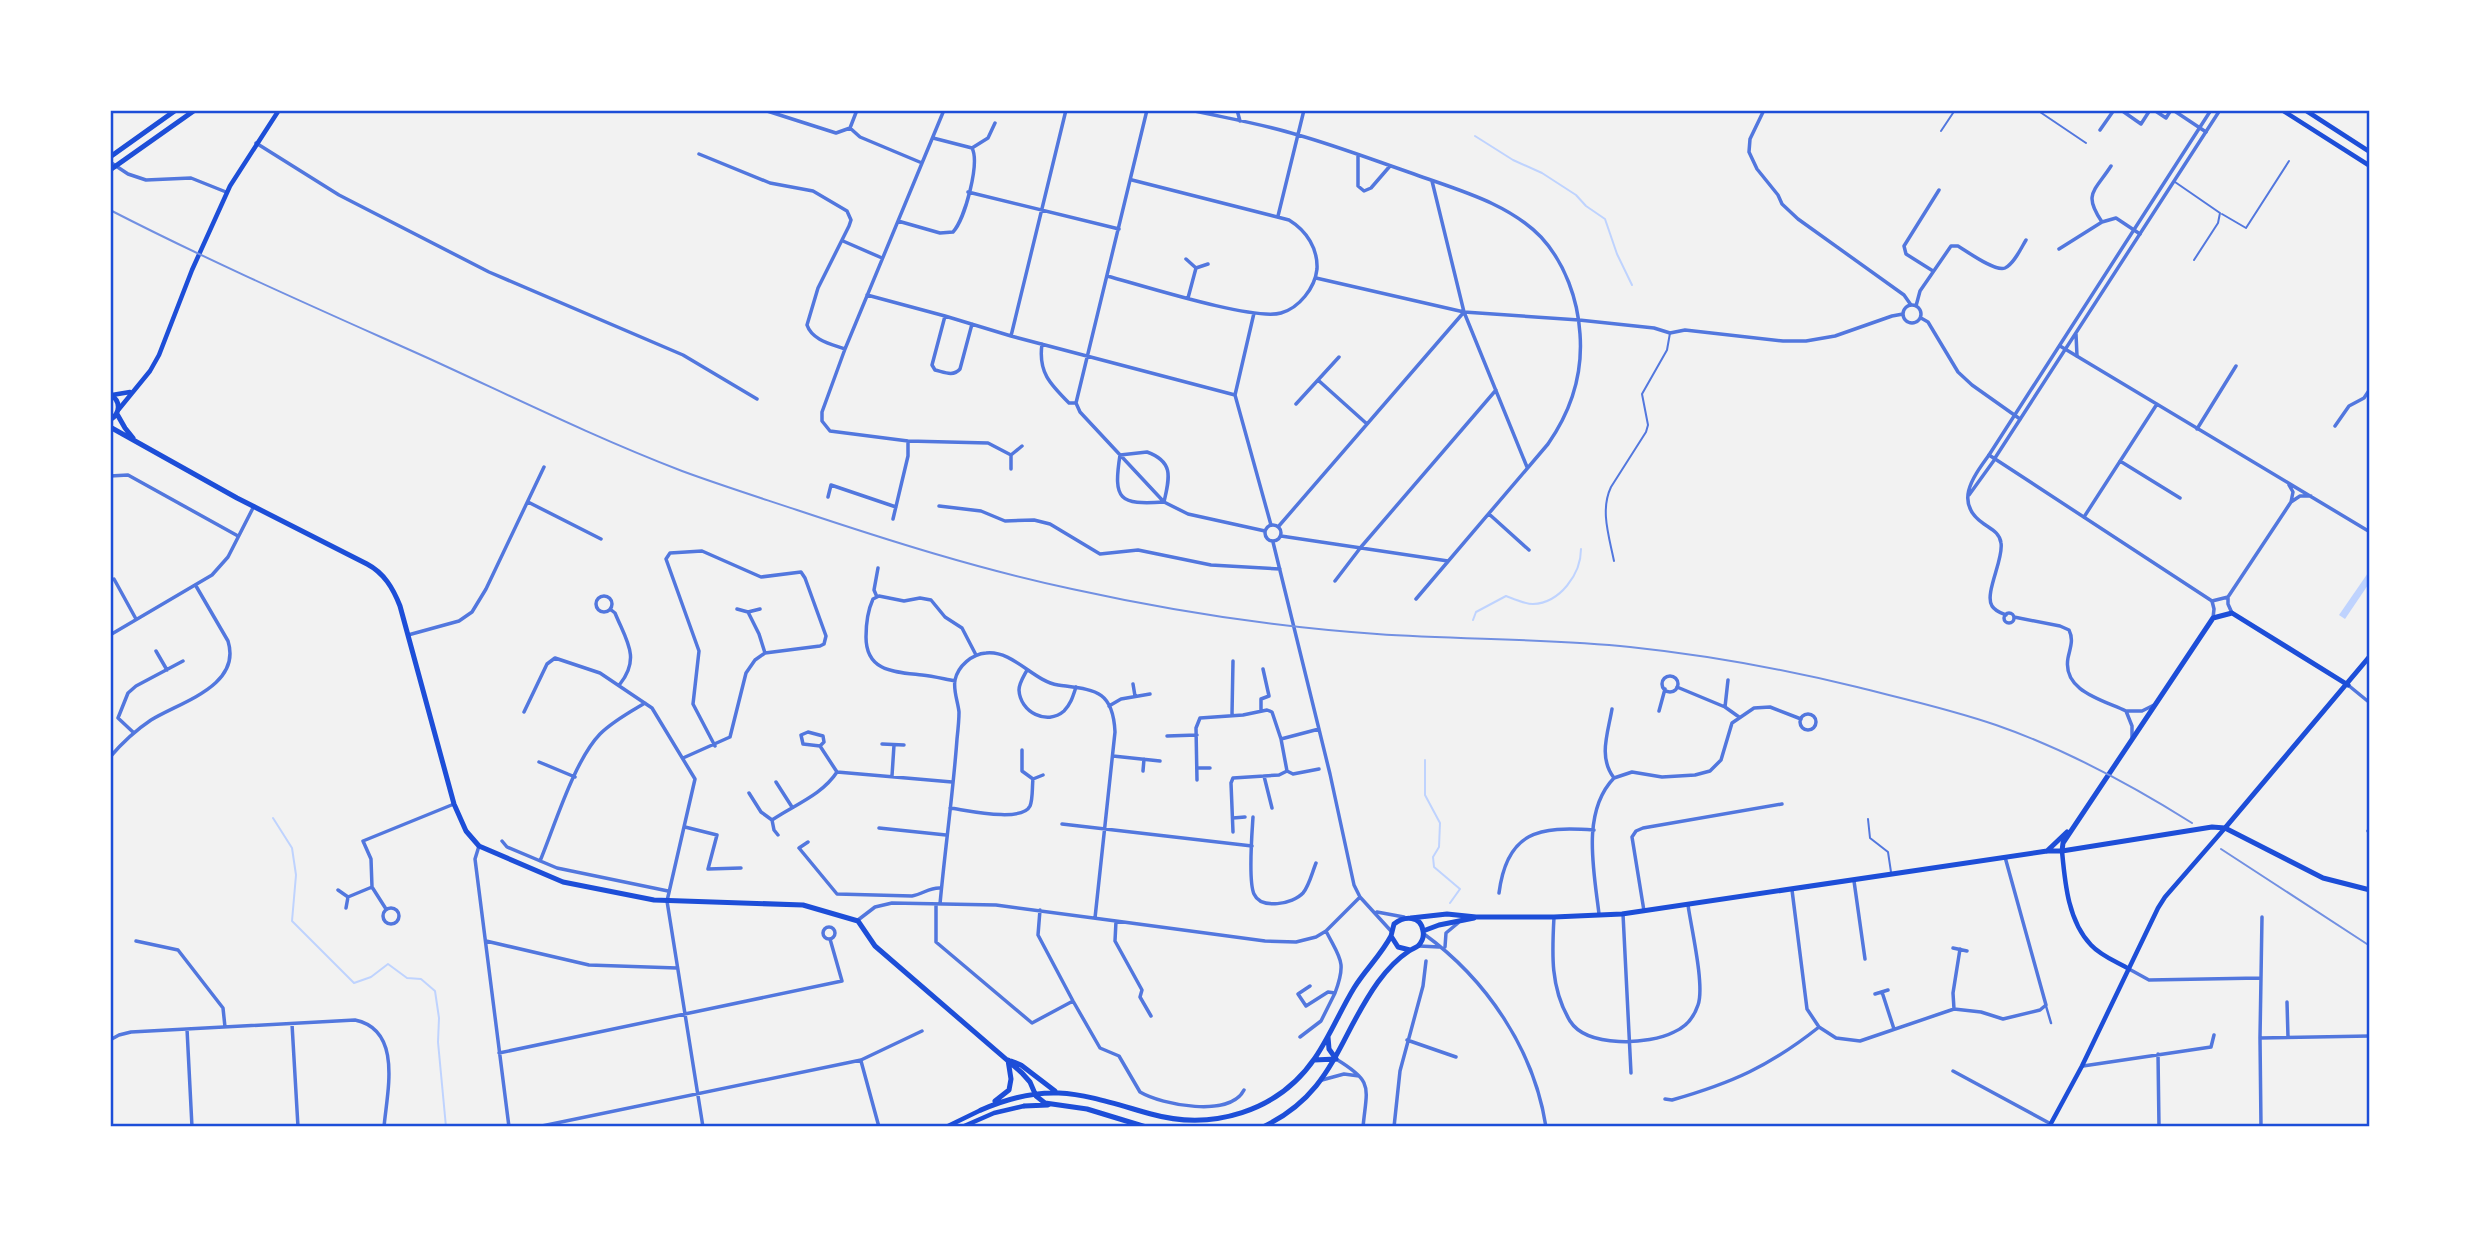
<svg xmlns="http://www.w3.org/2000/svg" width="2480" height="1237" viewBox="0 0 2480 1237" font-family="Quicksand,sans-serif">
<rect width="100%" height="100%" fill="#f2f2f2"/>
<path fill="#bfd3fe" d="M 2370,570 L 2370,582 L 2345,619 L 2339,615 Z"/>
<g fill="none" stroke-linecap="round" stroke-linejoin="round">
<path stroke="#bfd3fe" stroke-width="2" d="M 1475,136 L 1513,160 L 1542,173 L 1576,195 L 1586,206 L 1605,219 L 1617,254 L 1632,285
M 1473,620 L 1476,612 L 1506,596 C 1514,599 1525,604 1533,604 C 1560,603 1581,574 1581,549
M 1425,760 L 1425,795 L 1440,823 L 1439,847 L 1433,857 L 1434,867 L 1460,889 L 1450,903
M 273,818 L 292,848 L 296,875 L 292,921 L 354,983 L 371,977 L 388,964 L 407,978 L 421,979 L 435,991 L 439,1018 L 438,1042 L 446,1127"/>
<path stroke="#5277de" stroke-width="2" d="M 2037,110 L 2086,143
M 1941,131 L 1955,110
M 2175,182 L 2220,213 L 2218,223 L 2194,260
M 2222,214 L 2246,228 L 2289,161
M 1614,561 C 1609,536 1600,510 1611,487 L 1646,432 L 1648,425 L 1642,394 L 1667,350 L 1670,333
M 1868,819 L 1870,838 L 1888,852 L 1891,872"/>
<path stroke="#5277de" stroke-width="2.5" d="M 2046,1006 L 2051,1023"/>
<path stroke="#5277de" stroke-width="3.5" d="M 764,110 L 836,133 L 850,128 L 857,110
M 944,110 L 845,349 L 822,412 L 822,421 L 830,431 L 908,441 L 988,443 L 1011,455 L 1022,446
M 1190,110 C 1226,118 1263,124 1298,135 C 1337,146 1376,161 1414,174 C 1458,190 1508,203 1541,237 C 1565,263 1578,300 1580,334 C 1583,374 1571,411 1548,444 L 1416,599
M 1237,110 L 1240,121
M 1764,110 L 1750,139 L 1749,152 L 1757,169 L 1778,195 L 1782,204 L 1798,219 L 1904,295 L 1911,305
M 2121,110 L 2141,124 L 2150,110
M 2154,110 L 2166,118 L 2171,110
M 2173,110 L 2206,132
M 850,128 L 860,137 L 922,163
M 2100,130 L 2114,110
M 933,138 L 972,148 L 988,138 L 995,123
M 256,143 L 339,195 L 489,272 L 683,355 L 757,399
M 699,154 L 770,183 L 813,191 L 847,211 L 851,220 L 849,226 L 818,288 L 807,325 C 812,340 831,344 845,349
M 1358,155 L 1358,186 L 1364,191 L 1371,188 L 1390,166
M 1432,181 L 1464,312 L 1527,467
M 968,192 L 1119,229
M 1278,216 L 1304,110
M 898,221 L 940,233 L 953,232 C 965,219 980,163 972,148
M 2102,222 C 2083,194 2094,192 2111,166
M 843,241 L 882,258
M 2059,249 L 2102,222 L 2116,218 L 2140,234
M 1186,259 L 1196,268 L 1208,264
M 1933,271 L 1906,254 L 1904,246 L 1939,190
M 1107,276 C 1141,285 1253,321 1281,313 C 1299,308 1315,288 1317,269 C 1318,249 1307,231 1289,220 L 1132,180
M 1316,278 L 1464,312 L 1579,320 L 1654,328 L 1670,333 L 1685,330 L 1783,341 L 1806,341 L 1835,336 L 1892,316 L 1903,314
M 867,295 L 945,316 L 1011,336 L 1235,395
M 1188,298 L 1196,268
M1903 314a9 9 0 1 1 18 0a9 9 0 1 1-18 0Z
M 1916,306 L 1920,291 L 1951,246 L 1958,246 C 1968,252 1995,272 2005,268 C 2014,264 2021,248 2026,240
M 1254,313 L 1235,395 L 1271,525
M 945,316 L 932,365 L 935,370 C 944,372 953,377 960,369 L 972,324
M 1921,318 L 1928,322 L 1958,372 L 1972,385 L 2020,419
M 1011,336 L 1066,110
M 1042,344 C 1038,372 1050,384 1069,403 L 1076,403 L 1080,412 L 1164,502 L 1188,514 L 1265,531
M 2060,346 L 2370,532
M 1318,380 L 1367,424
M 1076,403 L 1147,110
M 1296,404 L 1339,357
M 2335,426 L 2349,406 L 2364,398 L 2370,389
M 2197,429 L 2236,366
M 1147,452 C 1175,462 1169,479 1164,502 C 1119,505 1113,500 1120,455 Z
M 1989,455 C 1973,477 1953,503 1984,524 C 1991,529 2000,533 2001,543 C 2004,559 1984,594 1992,606 C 1995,611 2001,613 2006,615
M 2120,461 L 2180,498
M 1011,469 L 1011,455
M 110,476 L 128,475 L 238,536
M 1969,495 L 1995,459
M 828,497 L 831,485 L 896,507
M 528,502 L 601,539
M 2291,502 L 2300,496 L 2311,496
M 939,506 L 981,511 L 1005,521 L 1034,520 L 1050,524 L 1100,554 L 1138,550 L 1211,565 L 1280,569
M 1489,514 L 1529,550
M 2084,517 L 2157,404
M 893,519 L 908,456 L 908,442
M1265 533a8 8 0 1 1 16 0a8 8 0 1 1-16 0Z
M 1278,527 L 1464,312
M 1281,536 L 1448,561
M 1273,542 L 1330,774 L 1354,885 L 1360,897 L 1391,931
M 114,579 L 136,619
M 1335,581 L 1361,547 L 1496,390
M596 604a8 8 0 1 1 16 0a8 8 0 1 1-16 0Z
M 877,597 L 874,590 L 878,568
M 2228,597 L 2228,604 L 2232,613
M 2212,601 L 2228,597 L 2291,502 L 2293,492 L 2289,485
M 610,609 L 615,613 C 626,640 641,658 620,684
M 737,609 L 748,612 L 759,634 L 765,653
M 748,612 L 760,609
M2004 618a5 5 0 1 1 10 0a5 5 0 1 1-10 0Z
M 2014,617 L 2060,626 L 2069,630 C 2074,640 2070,648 2068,658 C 2062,691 2103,700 2126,711 L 2132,726 L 2132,737
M 110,635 L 212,575 L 228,557 L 254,506
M 408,635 L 459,621 L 472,612 L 486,589 L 544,467
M 156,651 L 167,670
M 1027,670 C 1024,676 1019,683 1019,690 C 1020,712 1047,726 1064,711 C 1071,704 1073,696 1076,687
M1662 684a8 8 0 1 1 16 0a8 8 0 1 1-16 0Z
M 955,681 C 944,679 933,676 922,675 C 895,672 866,672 866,637 C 866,624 868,610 873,599 L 879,596 L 904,601 L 920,598 L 931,600 L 945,617 L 962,628 L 976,655
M 1133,684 L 1135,696
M 2348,685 L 2370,703
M 1677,687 L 1725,707 L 1739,717
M 1109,706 L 1121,699 L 1150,694
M 1725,707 L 1728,680
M 1261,711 L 1261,699 L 1269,696 L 1263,669
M 1659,711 L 1665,689
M 2126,711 L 2142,711 L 2154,705
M 524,712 L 547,664 L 555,658 L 600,673 L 652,708 L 695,779 L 667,901 L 703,1127
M1800 722a8 8 0 1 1 16 0a8 8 0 1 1-16 0Z
M 1232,714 L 1233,661
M 134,733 L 118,718 L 128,693 L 136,686 L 183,661
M 1167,736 L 1197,735
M 1281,739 L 1319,729
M 882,744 L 904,745
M 820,746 L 803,744 L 801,735 L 808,732 L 823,736 L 824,742 L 820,746 L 837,772
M 1113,756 L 1160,761
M 110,757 C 122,743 136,730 151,720 C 180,702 242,686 228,641 L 196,586
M 683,758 L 730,737 L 746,673 L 755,660 L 765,653 L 820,646 L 824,644 L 826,636 L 805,578 L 801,572 L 761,577 L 702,551 L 670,553 L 666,559 L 699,651 L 693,704 L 715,746
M 539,762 L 575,777
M 1198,768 L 1210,768
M 1143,771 L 1144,759
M 1287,771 L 1293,774 L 1319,769
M 892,776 L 894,745
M 1264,776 L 1272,808
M 1614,778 L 1632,772 L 1662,777 L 1695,775 L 1710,771 L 1721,760 L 1732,723 L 1754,708 L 1770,707 L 1801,719
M 1033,779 L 1043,775
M 1197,780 L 1196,728 L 1200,718 L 1243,715 L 1267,710 L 1272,712 L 1281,739 L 1287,771 L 1279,775 L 1233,778 L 1231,783 L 1233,832
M 776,782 L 792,807
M 749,793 L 761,812 L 772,820 L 774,830 L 778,835
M 950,808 C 966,810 1022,823 1030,806 C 1033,799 1032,787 1033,779 L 1022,771 L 1022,750
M 1253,817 C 1252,833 1248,881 1254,894 C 1261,910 1293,904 1303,893 C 1309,886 1312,873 1316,863
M 1233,818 L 1245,817
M 772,820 C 794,805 822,795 837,772 L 952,782
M 1062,824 L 1252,846
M 685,827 L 717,835 L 708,869 L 741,868
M 879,828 L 946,835
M 2368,831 L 2370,829
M 502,841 L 507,847 L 557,868 L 668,891
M 808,842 L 799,848 L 837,894 L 912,896 C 924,894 929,887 941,888
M 479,846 L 475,859 L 509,1127
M 540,861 C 555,825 574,761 600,734 C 613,721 630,712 645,703
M 1854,881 L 1865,959
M 338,890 L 348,897 L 346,908
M 1792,890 L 1807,1009 L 1819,1027 L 1836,1038 L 1860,1041 L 1954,1009 L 1981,1012 L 2003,1019 L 2040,1010 L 2046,1005 L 2005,857
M 1499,893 C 1507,831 1539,826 1594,830
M 348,897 L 372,887
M 936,904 L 936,942 L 1032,1023 L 1073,1001
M 940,904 C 945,849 953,794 957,739 C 958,730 959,721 959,712 C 958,702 953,690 955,680 C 958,666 972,654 986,653 C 1013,650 1033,681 1058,685 C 1094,690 1113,689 1115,732 L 1095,918
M383 916a8 8 0 1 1 16 0a8 8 0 1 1-16 0Z
M 386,909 L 372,887 L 371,859 L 363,841 L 454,804
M 1040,910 L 1038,935 L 1073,1001 L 1100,1048 L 1119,1056 L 1140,1092 C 1162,1105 1230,1118 1244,1090
M 1644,911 L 1632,837 L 1636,831 L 1643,828 L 1782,804
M 1377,912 L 1404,917
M 1599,914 C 1594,871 1581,812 1614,778 C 1598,757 1608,733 1612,709
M 1623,914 L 1631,1073
M 1554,917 C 1552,953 1550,988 1570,1021 C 1587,1048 1649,1045 1674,1032 C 1686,1027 1694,1017 1698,1005 C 1705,986 1691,927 1688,905
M 858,920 L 875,907 L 892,903 L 996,905 L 1116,921 L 1115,941 L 1142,990 L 1140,997 L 1151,1016
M 1116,921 L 1265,941 L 1296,942 L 1316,937 L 1326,931 L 1360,897
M823 933a6 6 0 1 1 12 0a6 6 0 1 1-12 0Z
M 136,941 L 178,950 L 223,1008 L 225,1027
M 486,941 L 589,965 L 677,968
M 1953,948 L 1967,951
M 2129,969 L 2149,980 L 2260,978
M 1310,986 L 1298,994 L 1306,1006 L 1328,992 L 1335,993 C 1347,961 1340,959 1326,931
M 1882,992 L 1894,1029
M 1875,994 L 1888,990
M 2287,1002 L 2288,1037
M 1954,1009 L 1953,993 L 1960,949
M 292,1024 L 298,1127
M 187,1029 L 192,1127
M 1300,1037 L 1321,1021 L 1335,993
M 2260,1038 L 2370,1036
M 110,1040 L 119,1035 L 131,1032 L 355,1020 C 403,1030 387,1092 384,1127
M 1407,1040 L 1456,1057
M 499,1053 L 842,981 L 830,939
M 2158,1054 L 2159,1127
M 1336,1059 C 1374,1082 1367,1086 1363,1127
M 861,1061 L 879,1127
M 2083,1066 L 2211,1047 L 2214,1035
M 1953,1071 L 2051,1124
M 1322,1080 L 1344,1074 L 1359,1076
M 1665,1099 L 1672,1100 C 1732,1083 1770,1066 1819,1027
M 537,1127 L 861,1060 L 922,1031
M 1394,1127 L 1400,1071 L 1423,986 L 1426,961
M 2261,1127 L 2260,1038 L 2262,917"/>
<path stroke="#5277de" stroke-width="3.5" d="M 2211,110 L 1989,455 L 2212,601 L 2214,609 L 2213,618
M 110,162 L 128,174 L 146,180 L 191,178 L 226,192
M 2076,334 L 2077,356
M 1995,458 L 2220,110
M 1424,934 C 1486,979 1534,1049 1546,1127
M 1419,946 L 1439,947
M 1445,947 L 1446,933 L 1458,923"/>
<path stroke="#1d4ed8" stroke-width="4.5" d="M 2282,110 L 2370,166
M 2305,110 L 2370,152
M 112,395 L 130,392
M 119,409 L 150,371 L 159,355 L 192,270 L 230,186 L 279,110
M 2062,851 C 2065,883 2068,921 2091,945 C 2101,956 2117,962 2129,969
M 946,1127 L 981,1110
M 962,1127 L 994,1113 L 1024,1106
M 2049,1127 L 2082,1066 L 2158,908 L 2165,897 L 2225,828"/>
<path stroke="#1d4ed8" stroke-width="5" d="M 110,394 C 121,401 121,413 110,420
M 117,414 L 125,428 L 133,438
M 110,427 L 237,498 L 367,564 C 384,573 393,588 400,606 L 454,804 L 466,831 L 479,846 L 563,882 L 654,900 L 803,905 L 858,921 L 875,946 L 1022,1073 L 1030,1082 L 1036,1096 L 1045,1103 L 1087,1109 L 1146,1127
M 2225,828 L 2370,656
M 2047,851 L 2067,832
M 2062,851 L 2063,843 L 2213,618 L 2232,613 L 2348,685
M 1411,918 L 1447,914 L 1476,917 L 1554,917 L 1622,914 L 2047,851 L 2062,851 L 2212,827 L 2225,828 L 2323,878 L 2370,890
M 1423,931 L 1439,925 L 1474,918
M 1328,1037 L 1329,1049 L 1336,1059
M 1314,1060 L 1336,1059
M 1011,1061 L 1021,1065 L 1055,1091
M 995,1101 L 1009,1090 L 1011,1079 L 1008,1060
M 1024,1106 L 1048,1105
M 981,1110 C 1050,1080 1083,1095 1151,1114 C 1212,1131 1278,1112 1315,1058 C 1330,1036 1340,1011 1354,988 C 1365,970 1381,955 1391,936
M 1263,1127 C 1334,1093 1337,1039 1378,982 C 1386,971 1397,959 1409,951 C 1412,949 1415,948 1418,946 C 1422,942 1424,936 1423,931 C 1421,915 1404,916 1394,924 L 1391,936 L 1398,947 L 1410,950"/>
<path stroke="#1d4ed8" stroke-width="5" d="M 110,157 L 176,110
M 110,170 L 195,110"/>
<path stroke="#7290e2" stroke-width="2" d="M 110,210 C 215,264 323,311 430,359 C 513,397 596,438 682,471 C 720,485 758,497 797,510 C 887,540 978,569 1072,589 C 1172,611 1274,627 1377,634 C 1461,640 1546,638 1630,647 C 1706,655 1783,669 1857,687 C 1904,699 1950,709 1996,725 C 2065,749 2130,784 2192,823
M 2221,849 L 2370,946"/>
</g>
<rect width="2480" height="1237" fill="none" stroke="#ffffff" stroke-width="224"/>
<rect x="112" y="112" width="2256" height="1013" fill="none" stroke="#1d4ed8" stroke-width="2.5"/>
</svg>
